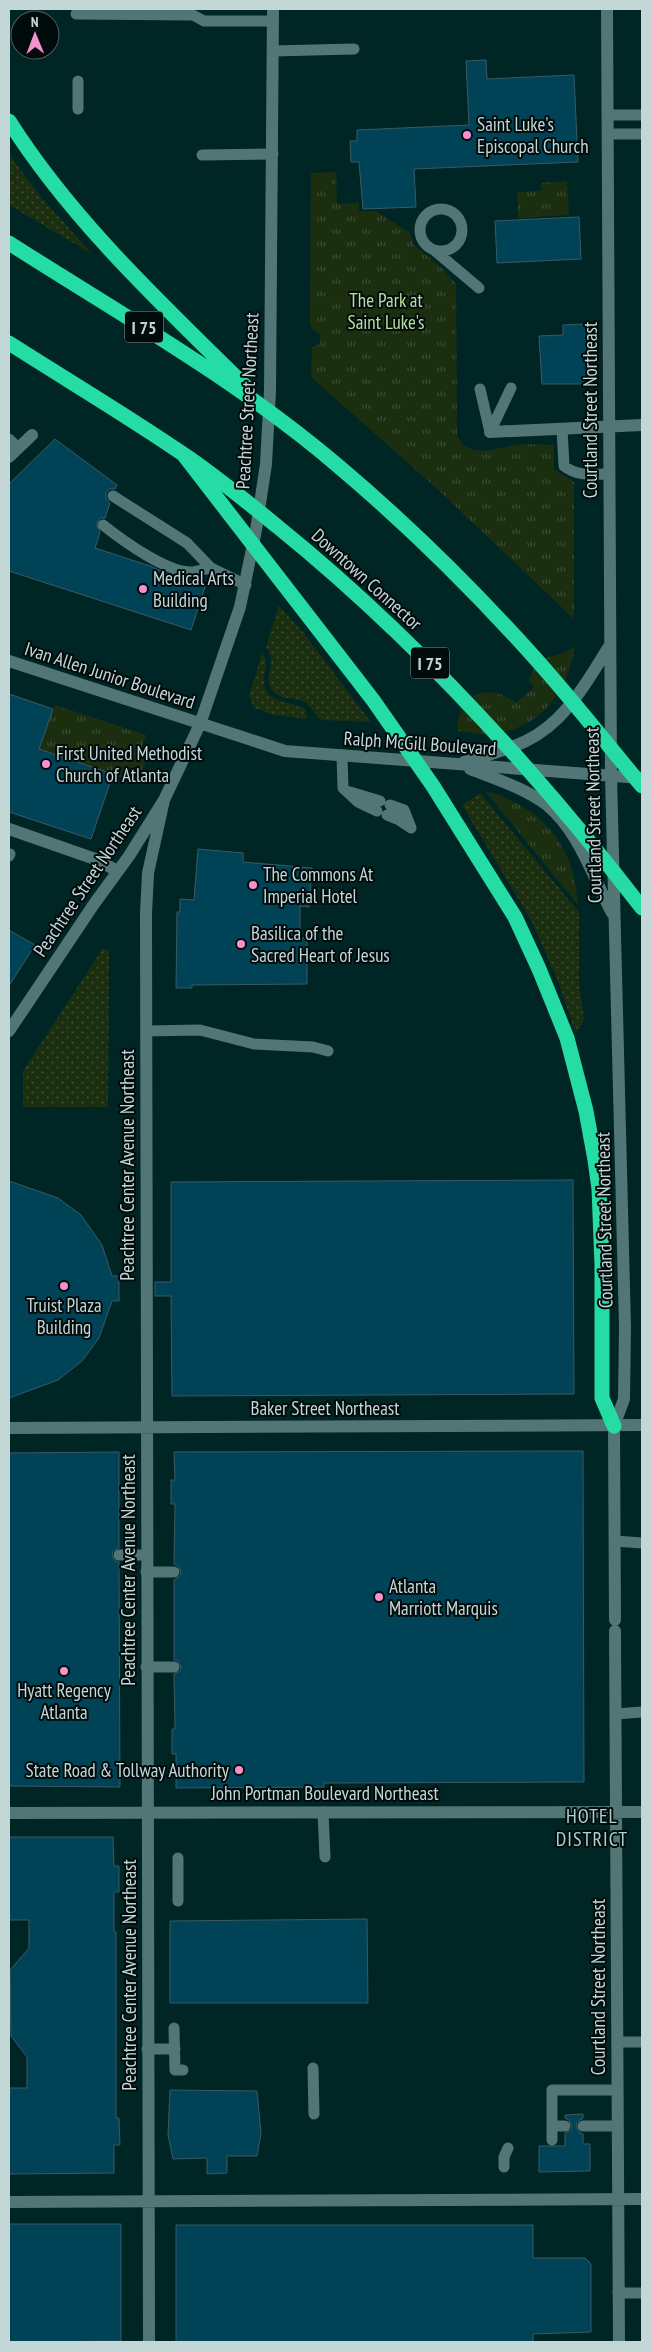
<svg xmlns="http://www.w3.org/2000/svg" width="651" height="2351" viewBox="0 0 651 2351" font-family="'PT Sans Narrow',sans-serif">
<defs>
<pattern id="grass-dots" width="8" height="8" patternUnits="userSpaceOnUse" patternTransform="scale(1.25)"><rect width="8" height="8" fill="#1b2f10"/><path d="M2 2h.1M6 6h.1" fill="none" stroke="#3a4c32" stroke-width="1.8" stroke-linecap="round"/></pattern>
<pattern id="park-tufts" width="24" height="20" patternUnits="userSpaceOnUse" patternTransform="scale(1.25)"><rect width="24" height="20" fill="#1b2f10"/><path d="M3 7l-1-3M5 7V3M7 7l1-3M15 17l-1-3M17 17v-4M19 17l1-3" fill="none" stroke="#3a4c32"/></pattern>
</defs>
<rect width="100%" height="100%" fill="#002525"/>
<path fill="url(#grass-dots)" d="M 9,154 L 41,197 L 92,254 L 9,205 Z
M 279,606 L 303,632 L 371,722 L 321,720 C 314,715 312,705 302,701 C 291,697 277,700 271,688 C 263,673 279,661 266,647 Z
M 262,653 C 270,662 264,670 264,680 C 263,705 292,700 306,709 L 307,719 L 274,715 L 254,708 L 249,696 Z
M 480,793 L 579,912 L 579,983 L 584,1019 L 576,1034 L 559,984 L 532,922 L 462,805 Z
M 103,948 L 109,951 L 108,1107 L 23,1107 L 23,1071 Z"/>
<path fill="url(#park-tufts)" d="M 336,172 L 337,204 L 359,203 L 359,211 L 376,211 L 410,233 L 414,245 L 442,268 L 456,284 L 457,436 C 469,458 490,450 510,446 C 523,443 540,445 554,445 L 554,469 L 574,482 L 574,619 L 434,486 L 311,377 L 312,347 L 320,344 L 320,334 L 312,329 L 310,321 L 311,173 Z
M 567,181 L 569,215 L 518,218 L 517,192 L 541,191 L 541,183 Z
M 575,646 C 567,693 540,731 488,734 C 478,734 467,732 457,731 C 458,694 487,681 516,703 L 534,687 L 529,681 C 539,648 557,662 575,646 Z
M 55,705 L 146,735 L 142,748 L 152,751 L 135,782 L 39,749 Z
M 485,791 C 543,807 574,845 578,905 Z"/>
<path fill="#004357" stroke="#3b5966" d="M 486,60 L 487,79 L 574,75 L 578,162 L 414,169 L 416,207 L 363,209 L 359,162 L 351,162 L 350,141 L 357,141 L 357,130 L 469,125 L 466,61 Z
M 579,217 L 581,259 L 497,263 L 495,221 Z
M 587,324 L 589,375 L 586,375 L 586,384 L 542,384 L 539,336 L 563,335 L 563,325 Z
M 55,439 L 117,485 L 115,489 L 110,489 L 106,492 L 106,499 L 110,503 L 105,518 L 100,518 L 96,524 L 100,532 L 95,548 L 150,566 L 168,574 L 206,584 L 191,630 L 9,571 L 9,484 Z
M 9,694 L 53,709 L 39,749 L 113,774 L 91,839 L 9,812 Z
M 198,849 L 243,853 L 243,862 L 312,868 L 309,907 L 300,906 L 300,938 L 307,938 L 307,984 L 192,985 L 192,988 L 176,988 L 177,912 L 180,912 L 180,899 L 194,900 Z
M 9,930 L 35,945 L 9,986 Z
M 573,1180 L 574,1394 L 172,1396 L 171,1296 L 155,1296 L 155,1282 L 171,1282 L 171,1182 Z
M 9,1181 L 58,1198 L 81,1215 L 102,1245 L 112,1276 L 119,1276 L 119,1301 L 112,1301 L 99,1338 L 82,1361 L 58,1380 L 9,1398 Z
M 583,1451 L 584,1782 L 324,1783 L 324,1787 L 176,1788 L 176,1754 L 172,1754 L 172,1729 L 175,1729 L 174,1674 L 180,1671 L 181,1667 L 178,1661 L 174,1660 L 174,1580 L 180,1576 L 181,1572 L 178,1566 L 174,1564 L 175,1504 L 171,1504 L 171,1480 L 175,1480 L 174,1452 Z
M 119,1452 L 119,1548 L 113,1551 L 112,1555 L 115,1561 L 119,1562 L 120,1787 L 9,1786 L 9,1453 Z
M 9,1837 L 113,1837 L 114,1866 L 119,1866 L 119,1892 L 114,1892 L 114,1932 L 116,1932 L 116,2118 L 119,2118 L 120,2145 L 114,2145 L 114,2173 L 9,2174 L 9,2088 L 27,2088 L 27,2057 L 11,2036 L 10,1970 L 29,1948 L 29,1920 L 9,1920 Z
M 367,1919 L 368,2003 L 170,2003 L 170,1921 Z
M 170,2090 L 257,2091 L 261,2133 L 257,2156 L 227,2156 L 227,2173 L 207,2174 L 207,2158 L 173,2159 L 168,2135 Z
M 583,2114 L 583,2118 L 577,2122 L 576,2126 L 579,2132 L 583,2134 L 583,2144 L 590,2144 L 590,2171 L 539,2172 L 539,2146 L 565,2146 L 565,2133 L 571,2130 L 572,2126 L 569,2120 L 565,2118 L 565,2115 Z
M 9,2224 L 121,2224 L 121,2341 L 9,2342 Z
M 176,2225 L 533,2225 L 533,2258 L 585,2258 L 591,2264 L 591,2332 L 533,2334 L 533,2342 L 176,2342 Z"/>
<g fill="none" stroke-linecap="round" stroke-linejoin="round">
<path stroke="#527675" stroke-width="11" d="M 76,14 L 193,15 L 204,21 L 273,21
M 273,51 L 354,49
M 78,81 L 78,109
M 608,115 L 642,115
M 608,134 L 642,134
M 202,155 L 273,154
M420 230a21 21 0 1 1 42 0a21 21 0 1 1-42 0Z
M 434,250 L 479,288
M 480,389 L 490,432
M 562,429 L 564,466 C 578,477 592,474 609,474
M 490,432 L 511,388
M 9,439 L 18,448
M 113,496 L 187,543 L 211,568 L 246,585
M 103,525 C 122,540 167,573 192,572 C 198,571 205,569 211,568
M 342,756 L 343,788 L 358,802 L 377,811
M 350,792 L 380,801
M 390,805 L 404,810 L 411,828
M 387,815 L 399,820 L 411,828
M 9,856 L 10,854
M 146,1031 L 200,1030 L 254,1044 L 313,1047 L 328,1051
M 615,1541 L 642,1543
M 119,1555 L 146,1555
M 146,1572 L 174,1572
M 146,1667 L 174,1667
M 616,1714 L 642,1712
M 323,1812 L 325,1857
M 178,1858 L 178,1901
M 174,2028 L 175,2070 L 183,2070
M 617,2042 L 642,2042
M 147,2049 L 175,2049
M 313,2068 L 314,2114
M 552,2126 L 565,2126
M 583,2126 L 617,2126
M 552,2140 L 552,2090 L 617,2090
M 504,2167 L 504,2157 L 508,2148
M 618,2293 L 642,2293"/>
<path stroke="#527675" stroke-width="12" d="M 490,432 L 642,425
M 9,457 L 32,435
M 9,829 L 98,860 L 117,871"/>
<path stroke="#527675" stroke-width="12" d="M 607,9 L 611,776 L 625,1327 L 624,1399 L 614,1426 L 615,1620
M 9,661 L 285,751 L 641,778
M 464,762 C 485,756 507,750 526,741 C 566,722 587,681 610,645
M 470,769 C 495,779 525,788 547,805 C 579,831 593,878 612,913
M 9,1031 L 94,904 L 129,856 L 164,800 L 200,724 L 240,607 L 256,530 L 266,464 L 270,391 L 273,9
M 9,1428 L 642,1425
M 615,1631 L 619,2342
M 9,1813 L 642,1812
M 9,2202 L 642,2199
M 149,2342 L 146,914 L 148,873 L 164,800"/>
<path stroke="#25dda4" stroke-width="15" d="M 9,121 C 73,222 163,305 248,389
M 9,243 C 120,314 236,379 337,465 C 407,524 473,589 534,657 C 571,698 606,743 642,786
M 9,343 C 67,380 126,415 183,454 C 216,476 247,502 278,527 C 415,638 534,768 642,908
M 183,454 L 373,700 L 433,786 L 515,917 L 539,969 L 567,1038 L 586,1111 L 595,1160 L 599,1189 L 602,1265 L 602,1398 L 614,1426"/>
</g>
<g fill="#f890cc" stroke="#010b0b" stroke-width="2">
<circle cx="467" cy="135" r="5"/>
<circle cx="143" cy="589" r="5"/>
<circle cx="46" cy="764" r="5"/>
<circle cx="253" cy="885" r="5"/>
<circle cx="241" cy="944" r="5"/>
<circle cx="64" cy="1286" r="5"/>
<circle cx="379" cy="1597" r="5"/>
<circle cx="64" cy="1671" r="5"/>
<circle cx="239" cy="1770" r="5"/>
</g>
<g text-anchor="middle" dominant-baseline="central" stroke-width="4" stroke-linejoin="round" paint-order="stroke">
<g fill="#010b0b" stroke="#8a9a9a" stroke-width="1">
<rect x="125" y="311.5" width="38" height="31" rx="4"/>
<rect x="411" y="647.5" width="38" height="31" rx="4"/>
</g>
<g font-size="18" font-weight="bold" fill="#c4d7d7">
<text x="144" y="327">I 75</text>
<text x="430" y="663">I 75</text>
</g>
<g font-size="19" fill="#c4d7d7" stroke="#010b0b" text-anchor="start">
<text x="477" y="124">Saint Luke's<tspan x="477" dy="22">Episcopal Church</tspan></text>
<text x="153" y="578">Medical Arts<tspan x="153" dy="22">Building</tspan></text>
<text x="56" y="753">First United Methodist<tspan x="56" dy="22">Church of Atlanta</tspan></text>
<text x="263" y="874">The Commons At<tspan x="263" dy="22">Imperial Hotel</tspan></text>
<text x="251" y="933">Basilica of the<tspan x="251" dy="22">Sacred Heart of Jesus</tspan></text>
<text x="64" y="1305" text-anchor="middle">Truist Plaza<tspan x="64" dy="22">Building</tspan></text>
<text x="389" y="1586">Atlanta<tspan x="389" dy="22">Marriott Marquis</tspan></text>
<text x="64" y="1690" text-anchor="middle">Hyatt Regency<tspan x="64" dy="22">Atlanta</tspan></text>
<text x="229" y="1770" text-anchor="end">State Road &amp; Tollway Authority</text>
</g>
<g font-size="19" fill="#b6e1a0" stroke="#010b0b">
<text x="386" y="300">The Park at<tspan x="386" dy="22">Saint Luke's</tspan></text>
</g>
<g font-size="19" fill="#c4d7d7" stroke="#010b0b">
<text transform="translate(247 401) rotate(-87)">Peachtree Street Northeast</text>
<text transform="translate(590 410) rotate(-90)">Courtland Street Northeast</text>
<text transform="translate(367 579) rotate(42)">Downtown Connector</text>
<text transform="translate(110 675) rotate(18)">Ivan Allen Junior Boulevard</text>
<text transform="translate(420 743) rotate(4)">Ralph McGill Boulevard</text>
<text transform="translate(593 815) rotate(-91)">Courtland Street Northeast</text>
<text transform="translate(87 881) rotate(-56)">Peachtree Street Northeast</text>
<text transform="translate(127 1165) rotate(-90)">Peachtree Center Avenue Northeast</text>
<text transform="translate(604 1220) rotate(-91)">Courtland Street Northeast</text>
<text x="325" y="1408">Baker Street Northeast</text>
<text transform="translate(128 1570) rotate(-90)">Peachtree Center Avenue Northeast</text>
<text x="325" y="1793">John Portman Boulevard Northeast</text>
<text transform="translate(129 1975) rotate(-90)">Peachtree Center Avenue Northeast</text>
<text transform="translate(598 1987) rotate(-90)">Courtland Street Northeast</text>
</g>
<g font-size="20" letter-spacing="1" fill="#abd2d1" stroke="#010b0b">
<text x="592" y="1816">HOTEL<tspan x="592" dy="23">DISTRICT</tspan></text>
</g>
</g>
<rect width="651" height="2351" fill="none" stroke="#c4d7d7" stroke-width="20"/>
<g transform="translate(35 35) rotate(359)"><circle r="24" fill="#010b0b" stroke="#4f5d5d"/>
<path d="M0-4L9 19L0 12L-9 19Z" fill="#f890cc"/>
<text y="-8" font-size="14" font-weight="bold" text-anchor="middle" fill="#c4d7d7">N</text>
</g>
</svg>
